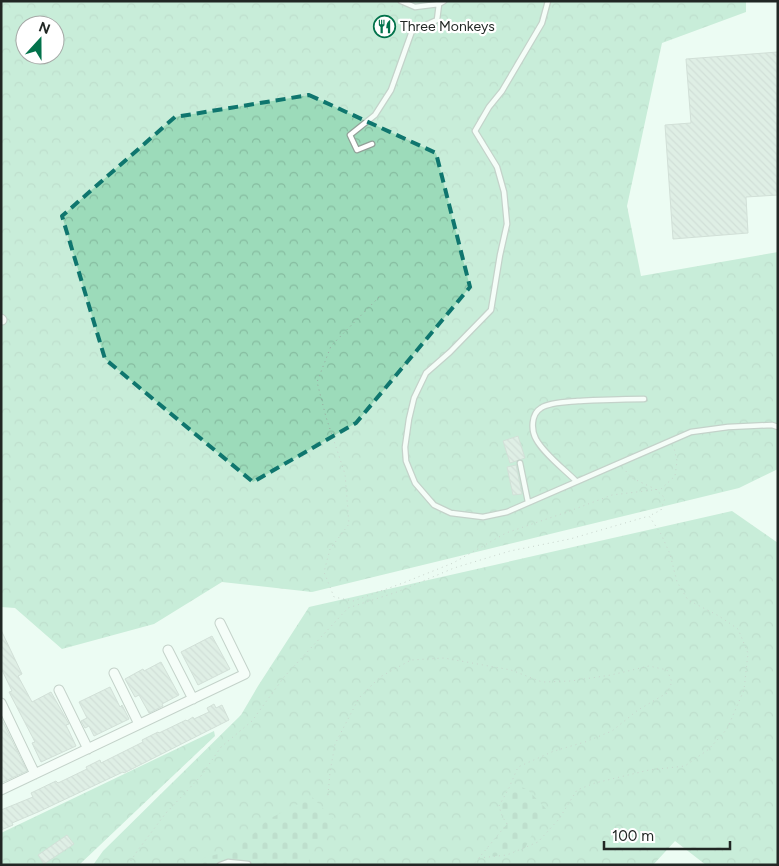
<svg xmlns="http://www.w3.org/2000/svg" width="779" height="866" viewBox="0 0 779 866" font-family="Figtree,sans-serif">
<defs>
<pattern id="forest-crowns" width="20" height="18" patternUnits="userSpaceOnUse" patternTransform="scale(1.25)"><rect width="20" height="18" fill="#9cdbba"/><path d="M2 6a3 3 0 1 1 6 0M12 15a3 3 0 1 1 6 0" fill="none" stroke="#86bca0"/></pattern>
<pattern id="cemetery-stones" width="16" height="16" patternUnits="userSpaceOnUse" patternTransform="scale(1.25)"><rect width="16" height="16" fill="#9cdbba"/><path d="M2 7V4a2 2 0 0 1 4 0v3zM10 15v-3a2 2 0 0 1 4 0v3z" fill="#86bca0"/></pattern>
<pattern id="building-back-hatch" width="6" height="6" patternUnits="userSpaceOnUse" patternTransform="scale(1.25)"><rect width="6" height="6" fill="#cfdfd6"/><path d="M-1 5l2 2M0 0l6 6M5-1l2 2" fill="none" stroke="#b1bfb8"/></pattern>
</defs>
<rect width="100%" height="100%" fill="#ecfcf3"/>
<path fill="url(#forest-crowns)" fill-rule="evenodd" d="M 1,1 L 746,1 L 746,12 L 662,43 L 627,206 L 641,276 L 778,252 L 778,469 L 739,488 L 312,592 L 222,582 L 154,624 L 62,649 L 15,608 L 1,607 ZM 25,25 L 55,25 L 55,55 L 25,55 Z
M 732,511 L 778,543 L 778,865 L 706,865 L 675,841 L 653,865 L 93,865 L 103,851 L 241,715 L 258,686 L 309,607 Z
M 214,731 L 215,736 L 79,865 L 1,865 L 1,833 Z"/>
<path fill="url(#cemetery-stones)" d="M 511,782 L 528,790 L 549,812 L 536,827 L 525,848 L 496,856 L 479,858 L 507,824 L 499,806 Z
M 312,797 L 336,822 L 317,844 L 309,860 L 299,865 L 196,865 L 204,858 L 225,852 L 253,834 L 267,820 Z"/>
<path fill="url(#building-back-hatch)" stroke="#b0bfb7" d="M 778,52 L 778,195 L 746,197 L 748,233 L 673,239 L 665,125 L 691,123 L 686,59 Z
M 518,436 L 525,458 L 510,463 L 503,441 Z
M 516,465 L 522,494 L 513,495 L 507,467 Z
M 1,630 L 22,674 L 18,676 L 32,702 L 51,692 L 69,724 L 66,725 L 76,746 L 41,762 L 32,743 L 35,742 L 9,692 L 12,691 L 1,668 Z
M 212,636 L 230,669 L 198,685 L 181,652 Z
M 161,662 L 179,695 L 162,704 L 163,706 L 149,713 L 139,695 L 135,697 L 125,679 L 143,669 L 144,671 Z
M 110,687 L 120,707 L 122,705 L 129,719 L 94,736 L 89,726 L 85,728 L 81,721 L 87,718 L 79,702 Z
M 214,704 L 216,708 L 222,705 L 229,720 L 124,773 L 123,772 L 38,812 L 12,823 L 13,825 L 1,830 L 1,810 L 33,797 L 31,793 L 56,781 L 58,783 L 87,769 L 86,767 L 100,760 L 101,763 L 143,742 L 142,740 L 158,732 L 159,733 L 186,720 L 187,721 L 193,717 L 194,719 L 209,712 L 207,708 Z
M 1,718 L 27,771 L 1,783 Z
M 67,835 L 74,844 L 44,864 L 38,855 Z"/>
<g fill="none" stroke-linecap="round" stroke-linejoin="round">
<defs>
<path id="lane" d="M 401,1 L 415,7 L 439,4 L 444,1
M 548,1 L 542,23 L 502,91 L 489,107 L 475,131 L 497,167 L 504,192 L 507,224 L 500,255 L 491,310 L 450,352 L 426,373 L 414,398 L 409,419 L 405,447 L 406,461 L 415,483 L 434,505 L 451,513 L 483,517 L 507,512 L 691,432 L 728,427 L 772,425 L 778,427
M 372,144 L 357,150 L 350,135 L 375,115 L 391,90 L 412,31 L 437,20 L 439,4
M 520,463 L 528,502
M 576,481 C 564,469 544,454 536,439 C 531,430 531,414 541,408 C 550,402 568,402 578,401 C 601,400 622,399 644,399
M 220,865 L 228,862 L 248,864"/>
<path id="street" d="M 1,319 L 2,320
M 168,650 L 193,699
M 114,673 L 139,724
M 59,690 L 88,749
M 1,703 L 35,774
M 1,790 L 245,674 L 220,623"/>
</defs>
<use href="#lane" stroke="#92a199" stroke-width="7"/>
<use href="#street" stroke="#92a199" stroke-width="11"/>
<path stroke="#9aa6a0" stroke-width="1" stroke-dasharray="1 4" stroke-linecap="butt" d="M 384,25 L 394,2
M 379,297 L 331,346 L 317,382 L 326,417 L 345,474 L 349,524 L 330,549 L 324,572 L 334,597 L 353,601 L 403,583 L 453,563 L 506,533 L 567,512 L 612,495 L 661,489 L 675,476 L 677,461 L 674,448
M 328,795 L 330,772 L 335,744 L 359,698 L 380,677 L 411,660 L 444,658 L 511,670 L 542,682 L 571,681 L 611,675 L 649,666 L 667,670 L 672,682 L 667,693 L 638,710 L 612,731 L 585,742 L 554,751 L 518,767 L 509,788 L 499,806 L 502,816 L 507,824 L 473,865
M 479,858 L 507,855 L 538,842 L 559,819 L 577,790 L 595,783 L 649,770 L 685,766 L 709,749 L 727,729 L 744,690 L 748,653 L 738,629 L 719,616 L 688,600 L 677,582 L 670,554 L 661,534 L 649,516 L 661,510 L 665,498 L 655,489 L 632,478 L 624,469
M 128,865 L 138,850 L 166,813 L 201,776 L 221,747 L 252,721 L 284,677 L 348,608 L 397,592 L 454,568 L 510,551 L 570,539 L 649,516"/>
<use href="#lane" stroke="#fff" stroke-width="4.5"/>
<use href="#street" stroke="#fff" stroke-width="9"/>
</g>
<path d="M0 0H779V866H0ZM 309,95 L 436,153 L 470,287 L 356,423 L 253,482 L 105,359 L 62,216 L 175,117 Z" fill="#ecfcf3" fill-opacity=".55" fill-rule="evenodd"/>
<path fill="none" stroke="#0f766e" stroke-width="4" stroke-dasharray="10 6" stroke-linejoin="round" d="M 309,95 L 436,153 L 470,287 L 356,423 L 253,482 L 105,359 L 62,216 L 175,117 Z"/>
<defs>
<symbol id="restaurant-ring" viewBox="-11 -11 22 22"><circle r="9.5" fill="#fff" stroke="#02724b" stroke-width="1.5"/><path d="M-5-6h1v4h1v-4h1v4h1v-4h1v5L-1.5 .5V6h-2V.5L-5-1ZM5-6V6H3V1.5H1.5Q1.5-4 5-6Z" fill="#02724b"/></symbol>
</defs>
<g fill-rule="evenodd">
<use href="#restaurant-ring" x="372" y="14" width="25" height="25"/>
</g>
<g text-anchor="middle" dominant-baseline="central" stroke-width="4.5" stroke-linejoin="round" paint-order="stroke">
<g font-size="14" fill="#212724" stroke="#fff" text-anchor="start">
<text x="400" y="26">Three Monkeys</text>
</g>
</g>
<rect width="779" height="866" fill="none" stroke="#212724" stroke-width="5"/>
<g transform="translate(40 40) rotate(21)"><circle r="24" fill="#ffffff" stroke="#a6a9a7"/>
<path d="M0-4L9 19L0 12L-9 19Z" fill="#02724b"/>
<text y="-8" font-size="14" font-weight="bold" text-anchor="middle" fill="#212724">N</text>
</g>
<path d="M604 841v8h126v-8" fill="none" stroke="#212724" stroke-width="2.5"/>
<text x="612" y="841" font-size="15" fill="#212724" stroke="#ffffff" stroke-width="4" paint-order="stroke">100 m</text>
</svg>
